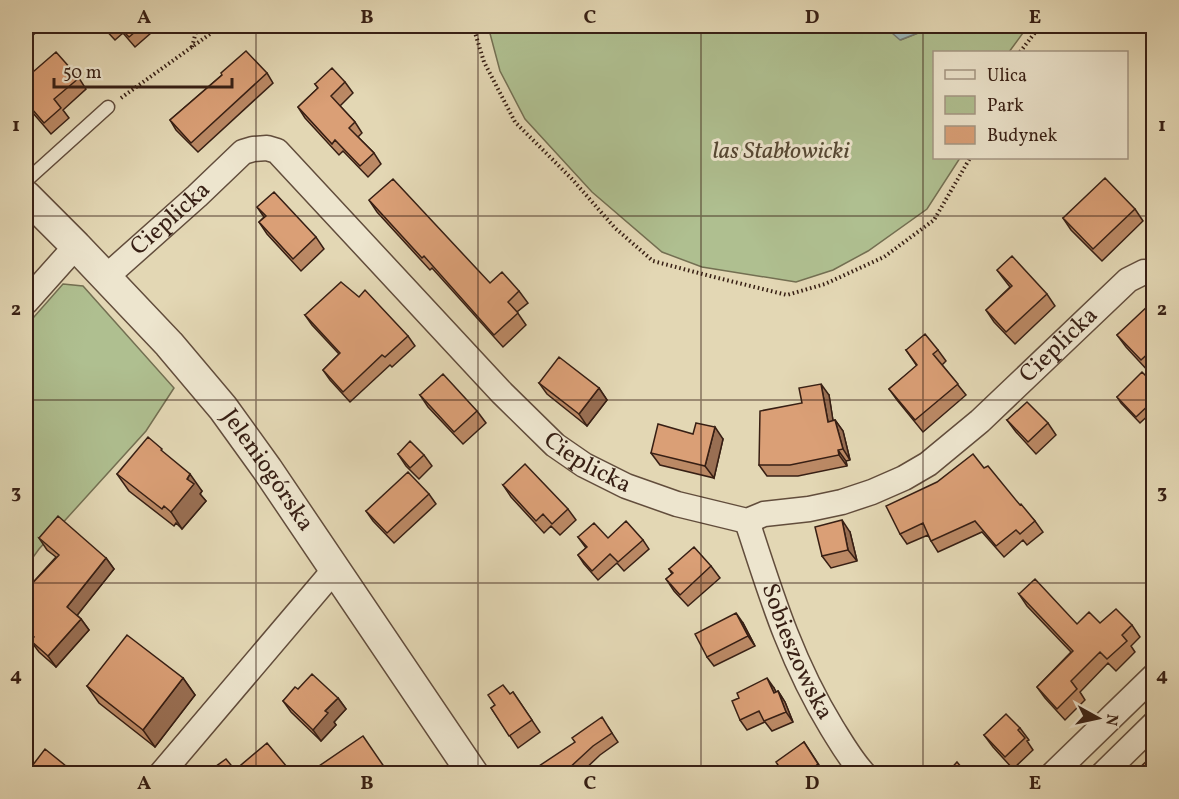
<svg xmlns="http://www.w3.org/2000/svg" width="1179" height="799" viewBox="0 0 1179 799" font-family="Vollkorn,serif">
<rect width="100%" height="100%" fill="#e3d7b4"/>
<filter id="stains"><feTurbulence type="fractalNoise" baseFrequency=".00333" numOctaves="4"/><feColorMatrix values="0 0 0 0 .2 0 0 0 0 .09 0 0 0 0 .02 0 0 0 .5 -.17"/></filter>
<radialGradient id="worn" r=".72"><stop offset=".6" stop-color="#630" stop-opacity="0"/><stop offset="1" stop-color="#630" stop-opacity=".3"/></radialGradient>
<path fill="#afbf90" stroke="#736f52" stroke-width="1.5" d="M 488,26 L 884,26 L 901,40 L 936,26 L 1028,26 L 1009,52 L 934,52 L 934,158 L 960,158 L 927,209 L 868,251 L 833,270 L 796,282 L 702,267 L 662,252 L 592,192 L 525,119 L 500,71 Z
M 63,284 L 83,286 L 174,388 L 146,431 L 39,549 L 26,567 L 26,326 Z"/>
<path fill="#9ab7b8" stroke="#727a76" stroke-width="1.5" d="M 884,26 L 936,26 L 900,40 Z"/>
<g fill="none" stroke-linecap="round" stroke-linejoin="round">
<defs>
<path id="service" d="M 26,181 L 108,107"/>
<g id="minor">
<path id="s1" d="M 106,277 L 197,196 L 243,152 L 253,149 L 267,148 L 277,151 L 502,393 L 555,445 L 584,465 L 626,486 L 677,504 L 747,521 L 764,514 L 809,509 L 842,502 L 872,492 L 904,478 L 928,464 L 980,421 L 1128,280 L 1144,272 L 1154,274"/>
<path d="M 26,302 L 76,246"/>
<path id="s2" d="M 747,521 C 771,595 791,661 832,728 C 842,744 851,760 864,774"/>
<path d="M 161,774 L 335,569"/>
<path d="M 1053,774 L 1154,676"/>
<path d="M 1103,774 L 1154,724"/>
</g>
<g id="tertiary">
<path id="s3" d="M 26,196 L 76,246 L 169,344 L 223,408 L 267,469 L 473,774"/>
</g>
</defs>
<use href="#service" stroke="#624d3c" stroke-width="15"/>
<use href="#minor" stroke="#624d3c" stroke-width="27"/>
<use href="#tertiary" stroke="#624d3c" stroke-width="33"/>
<path stroke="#371f14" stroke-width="4" stroke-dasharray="1.5 3" stroke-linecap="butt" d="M 473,26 L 484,62 L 515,122 L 572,179 L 615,228 L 653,261 L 710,276 L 787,295 L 825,284 L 884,257 L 934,220 L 970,158
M 192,47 L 197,28 L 200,26
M 1020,52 L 1040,26
M 121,98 L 221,26"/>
<use href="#service" stroke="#ede5ce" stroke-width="12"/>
<use href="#minor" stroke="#ede5ce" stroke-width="24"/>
<use href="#tertiary" stroke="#ede5ce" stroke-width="30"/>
</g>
<path fill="#bb8965" stroke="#371f14" stroke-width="1.5" d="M 26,26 L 43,26 L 33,35 L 29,29 L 26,32 Z
M 102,26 L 159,26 L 135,47 L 123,33 L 115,40 Z
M 267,73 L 273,83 L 198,152 L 176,130 L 170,120 L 222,75 Z
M 26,78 L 79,78 L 86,89 L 63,110 L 69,118 L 51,134 L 26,105 Z
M 345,82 L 353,93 L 340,106 L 355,122 L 362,133 L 358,137 L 374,153 L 381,164 L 368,177 L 343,151 L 339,155 L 305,118 L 298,107 L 318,88 L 315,84 Z
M 369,200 L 490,283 L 519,291 L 528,303 L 517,312 L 526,325 L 503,347 L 432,268 L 430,270 L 377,212 Z
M 257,207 L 316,237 L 324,249 L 301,271 L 267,234 L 259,222 L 264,217 Z
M 1135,209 L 1143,221 L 1102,261 L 1071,230 L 1063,218 Z
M 997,270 L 1047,294 L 1055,306 L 1015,344 L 994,322 L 986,310 L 1010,287 Z
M 1154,306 L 1154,368 L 1149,372 L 1126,347 L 1117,335 Z
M 305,315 L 408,336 L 415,346 L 392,367 L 390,365 L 350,402 L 330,380 L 323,370 L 339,354 L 312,325 Z
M 906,350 L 938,350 L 946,361 L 942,365 L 966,395 L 923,432 L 897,400 L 889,389 L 917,366 Z
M 539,383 L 599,388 L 607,400 L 587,426 L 547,394 Z
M 1154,384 L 1154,410 L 1140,423 L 1121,403 L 1117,397 Z
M 420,395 L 477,411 L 486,423 L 463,444 L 428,407 Z
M 829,395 L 833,421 L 835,420 L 843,431 L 850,460 L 846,461 L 847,466 L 798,476 L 767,476 L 759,465 L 802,403 Z
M 1007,420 L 1048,423 L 1056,435 L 1036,454 L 1016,432 Z
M 693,434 L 723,439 L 714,478 L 660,465 L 651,453 Z
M 165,454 L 202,491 L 200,494 L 206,501 L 182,529 L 176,523 L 174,526 L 129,491 L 117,474 Z
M 398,454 L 424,455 L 432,466 L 419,479 L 406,466 Z
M 984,468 L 1035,521 L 1043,532 L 1027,545 L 1023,540 L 1004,557 L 982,532 L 938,552 L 931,541 L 928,535 L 907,544 L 900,534 Z
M 503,485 L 568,509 L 576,520 L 560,535 L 551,526 L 544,533 L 511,497 Z
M 429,494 L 436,504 L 394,543 L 373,521 L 366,511 Z
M 850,532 L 857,561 L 831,568 L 822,556 Z
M 578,537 L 608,538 L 643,540 L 649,549 L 624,571 L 617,563 L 598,580 L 584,564 L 578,555 L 586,548 Z
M 39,538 L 106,558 L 114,569 L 77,615 L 81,619 L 89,630 L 56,667 L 39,652 L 30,640 L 32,639 L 26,633 L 26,590 L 56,557 L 47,550 Z
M 711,566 L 720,578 L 688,606 L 674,591 L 666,579 L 672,574 L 669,569 Z
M 1019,594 L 1077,624 L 1100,623 L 1132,625 L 1140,637 L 1131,646 L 1135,652 L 1116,671 L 1108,663 L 1080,692 L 1085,700 L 1065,720 L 1045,698 L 1037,687 L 1071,652 L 1027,606 Z
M 743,623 L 755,646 L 714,666 L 707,657 Z
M 183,678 L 195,695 L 155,747 L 99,703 L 87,686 Z
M 774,688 L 776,692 L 778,691 L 785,702 L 793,722 L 772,731 L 765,722 L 747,730 L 740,720 Z
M 298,689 L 338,698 L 346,709 L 334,722 L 336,725 L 321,741 L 291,712 L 283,701 Z
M 513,692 L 540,732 L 518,748 L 491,708 Z
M 608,727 L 618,742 L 600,755 L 580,774 L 535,774 Z
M 1020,728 L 1029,740 L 1027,741 L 1033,750 L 1013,769 L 993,747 L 984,735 Z
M 804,742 L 825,774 L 771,774 L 778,765 Z"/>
<path fill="#996f53" stroke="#371f14" stroke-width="1.5" d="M 821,384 L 829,395 L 835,433 L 828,422 Z
M 599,388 L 607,400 L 587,426 L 579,414 Z
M 835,420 L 843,431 L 850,460 L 843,449 Z
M 715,427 L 723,439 L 714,478 L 705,466 Z
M 838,450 L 846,461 L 847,466 L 839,455 Z
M 190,474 L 202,491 L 200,494 L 206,501 L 182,529 L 171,512 Z
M 842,520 L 850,532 L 857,561 L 848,550 Z
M 106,558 L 114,569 L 75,618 L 67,607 Z
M 736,613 L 743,623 L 755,646 L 748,636 Z
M 81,619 L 89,630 L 56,667 L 48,656 Z
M 183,678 L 195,695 L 155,747 L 143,730 Z
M 767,678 L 774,688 L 781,703 L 774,693 Z
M 778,691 L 785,702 L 793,722 L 786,712 Z
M 338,698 L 346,709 L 334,722 L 336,725 L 321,741 L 313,730 L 325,711 Z
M 66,766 L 71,774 L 59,774 Z
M 287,767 L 292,774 L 282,774 Z"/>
<path fill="#da9f76" stroke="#371f14" stroke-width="1.5" d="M 104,26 L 114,26 L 108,31 Z
M 118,26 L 142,26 L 129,37 Z
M 246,51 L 267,73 L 191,143 L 170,120 L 222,75 L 221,73 Z
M 56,52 L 79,78 L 54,99 L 61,108 L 44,123 L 26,102 L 26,78 Z
M 332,68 L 345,82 L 331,96 L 355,122 L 349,128 L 374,153 L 360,166 L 335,140 L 332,144 L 298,107 L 318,88 L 315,84 Z
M 1105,178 L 1135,209 L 1093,249 L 1063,218 Z
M 393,179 L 490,283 L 502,272 L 519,291 L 508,302 L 518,313 L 494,335 L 424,256 L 422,258 L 369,200 Z
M 274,192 L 316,237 L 293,259 L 259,222 L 266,216 L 257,207 Z
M 1012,256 L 1047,294 L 1006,332 L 986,310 L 1012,286 L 997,270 Z
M 341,282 L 359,297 L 365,290 L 408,336 L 385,357 L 382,355 L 343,392 L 323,370 L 340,353 L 305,315 Z
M 1151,303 L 1154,306 L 1154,348 L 1141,360 L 1117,335 Z
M 925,334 L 938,350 L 933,354 L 958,384 L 915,420 L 889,389 L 917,365 L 906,350 Z
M 559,357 L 599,388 L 579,414 L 539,383 Z
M 1142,372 L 1154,384 L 1154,400 L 1136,417 L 1117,397 Z
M 443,374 L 477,411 L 454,432 L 420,395 Z
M 821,384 L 828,422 L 835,420 L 843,449 L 838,450 L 839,455 L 790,465 L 759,465 L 760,411 L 802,403 L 799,388 Z
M 1027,402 L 1048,423 L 1028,442 L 1007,420 Z
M 696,423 L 715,427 L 705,466 L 651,453 L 658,424 L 693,434 Z
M 148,437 L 162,449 L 161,450 L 190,474 L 187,479 L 194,484 L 171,512 L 164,506 L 162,509 L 117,474 Z
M 410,441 L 424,455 L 410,468 L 398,454 Z
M 973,454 L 984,468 L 988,466 L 1020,505 L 1021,504 L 1035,521 L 1020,534 L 1016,530 L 996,546 L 975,521 L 931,541 L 923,523 L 900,534 L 886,506 L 937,482 Z
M 525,464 L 568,509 L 552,524 L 543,514 L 536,521 L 503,485 Z
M 408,472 L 429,494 L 387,533 L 366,511 Z
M 58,516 L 106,558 L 67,607 L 81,619 L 48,656 L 30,640 L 34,637 L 26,629 L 26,590 L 59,555 L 39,538 Z
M 842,520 L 848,550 L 822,556 L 815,527 Z
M 626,521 L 643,540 L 618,562 L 610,554 L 592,571 L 578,555 L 587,547 L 578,537 L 594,523 L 608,538 Z
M 694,547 L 711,566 L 680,595 L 666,579 L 673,573 L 669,569 Z
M 1035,579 L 1077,624 L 1089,612 L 1100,623 L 1116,609 L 1132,625 L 1122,635 L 1127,641 L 1107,659 L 1100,652 L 1071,681 L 1077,689 L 1057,709 L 1037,687 L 1073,651 L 1019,594 Z
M 736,613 L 748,636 L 707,657 L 695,634 Z
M 127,635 L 183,678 L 143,730 L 87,686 Z
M 312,674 L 338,698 L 325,711 L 328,713 L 313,730 L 283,701 L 295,687 L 298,689 Z
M 767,678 L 774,693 L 778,691 L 786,712 L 764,721 L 759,711 L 740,720 L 732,701 L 739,698 L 737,693 Z
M 503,685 L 510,694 L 513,692 L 532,720 L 509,736 L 491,708 L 495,705 L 488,695 Z
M 1006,714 L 1020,728 L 1018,730 L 1025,738 L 1005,757 L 984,735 Z
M 602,717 L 612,733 L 593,746 L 566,771 L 567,774 L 535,774 L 533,770 L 575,742 L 572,738 Z
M 363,736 L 387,771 L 384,774 L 324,774 L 319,766 Z
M 804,742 L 818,764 L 805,774 L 771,774 L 769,771 L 778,765 L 776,762 Z
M 267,743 L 287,767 L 282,774 L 205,774 L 226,759 L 235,770 Z
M 45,749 L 66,766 L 59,774 L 26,774 Z
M 1154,754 L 1154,774 L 1133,774 Z
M 957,762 L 967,774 L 946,774 Z"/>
<path fill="none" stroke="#371f14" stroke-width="1.5" stroke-opacity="0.55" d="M 256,26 L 256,774M 478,26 L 478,774M 701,26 L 701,774M 923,26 L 923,774M 26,216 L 1154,216M 26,400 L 1154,400M 26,583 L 1154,583"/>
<g text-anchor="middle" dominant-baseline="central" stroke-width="6" stroke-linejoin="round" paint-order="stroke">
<g font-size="24" font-style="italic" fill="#554733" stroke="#ede5ce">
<text x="781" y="152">las Stabłowicki</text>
</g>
<g font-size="24" fill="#371f14" stroke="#ede5ce">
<text stroke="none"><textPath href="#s1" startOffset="87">Cieplicka</textPath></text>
<text stroke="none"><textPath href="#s1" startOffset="1202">Cieplicka</textPath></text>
<text stroke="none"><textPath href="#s1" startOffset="662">Cieplicka</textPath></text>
<text stroke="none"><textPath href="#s3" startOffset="366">Jeleniogórska</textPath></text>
<text stroke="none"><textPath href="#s2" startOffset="140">Sobieszowska</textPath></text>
</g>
</g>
<rect width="1179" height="799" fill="none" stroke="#e3d7b4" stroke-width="66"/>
<rect x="933" y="51" width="195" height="108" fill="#ede5ce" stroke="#a49684" stroke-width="1.5"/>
<rect x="945" y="70" width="30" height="9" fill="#ede5ce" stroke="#a49684" stroke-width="1.5"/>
<text x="987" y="81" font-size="18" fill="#371f14">Ulica</text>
<rect x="945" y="96" width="30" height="18" fill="#afbf90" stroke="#a49684" stroke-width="1.5"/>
<text x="987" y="111" font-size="18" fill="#371f14">Park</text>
<rect x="945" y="126" width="30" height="18" fill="#da9f76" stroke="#a49684" stroke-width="1.5"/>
<text x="987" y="141" font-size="18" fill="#371f14">Budynek</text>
<g transform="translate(1098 718) rotate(98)" stroke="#ede5ce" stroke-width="4.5" paint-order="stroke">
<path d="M0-4.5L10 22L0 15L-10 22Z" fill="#371f14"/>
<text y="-9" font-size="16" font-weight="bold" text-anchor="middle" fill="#371f14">N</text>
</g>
<path d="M54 78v9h178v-9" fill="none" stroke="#371f14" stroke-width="3"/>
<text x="63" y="78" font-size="18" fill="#371f14" stroke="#ede5ce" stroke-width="4.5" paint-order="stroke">50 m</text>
<rect x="33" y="33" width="1113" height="733" fill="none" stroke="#371f14" stroke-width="2"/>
<g font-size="20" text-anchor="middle" font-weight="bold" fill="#371f14">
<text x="144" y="23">A</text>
<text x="367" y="23">B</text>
<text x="590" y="23">C</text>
<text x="812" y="23">D</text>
<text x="1035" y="23">E</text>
<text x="16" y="131">1</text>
<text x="1162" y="131">1</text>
<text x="16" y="315">2</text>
<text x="1162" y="315">2</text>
<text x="16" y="498">3</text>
<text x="1162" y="498">3</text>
<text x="16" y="681">4</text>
<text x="1162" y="681">4</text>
<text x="144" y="789">A</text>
<text x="367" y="789">B</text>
<text x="590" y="789">C</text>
<text x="812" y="789">D</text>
<text x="1035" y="789">E</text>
</g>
<rect width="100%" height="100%" filter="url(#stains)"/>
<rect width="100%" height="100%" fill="url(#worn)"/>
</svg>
